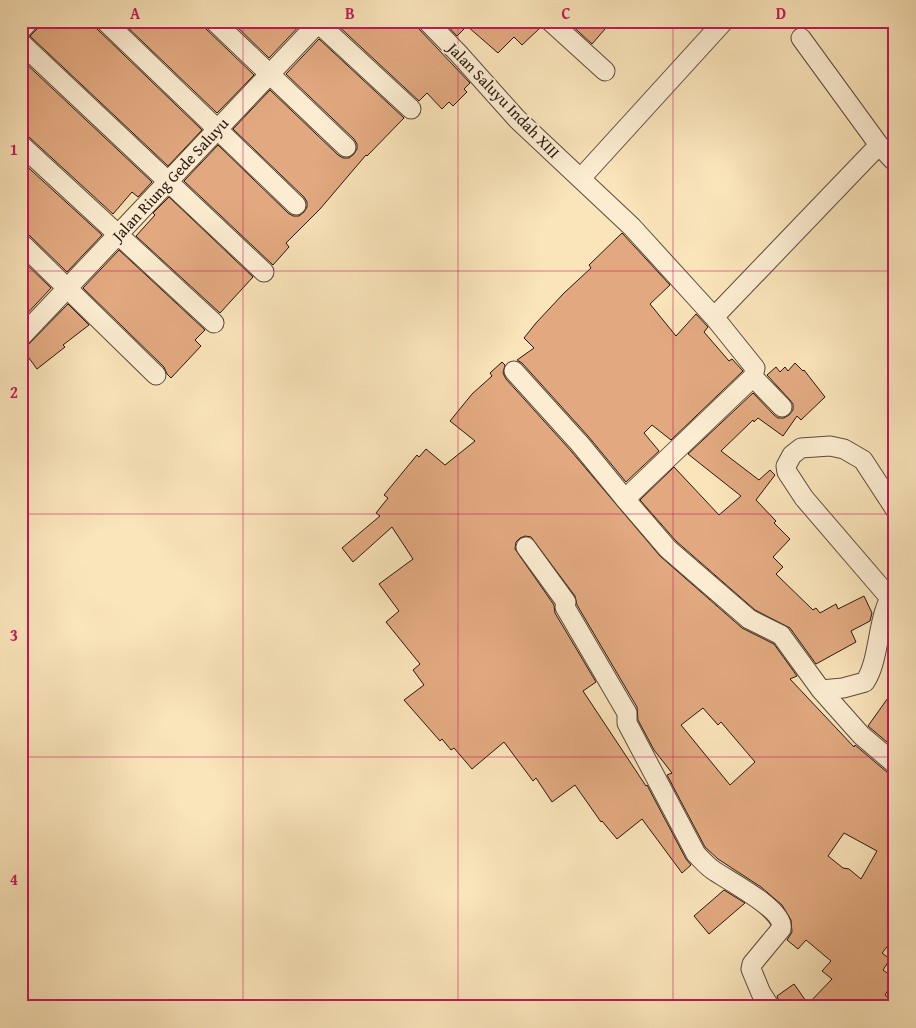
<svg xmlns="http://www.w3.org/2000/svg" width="916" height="1028" viewBox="0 0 916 1028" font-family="'Gentium Book Plus',serif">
<rect width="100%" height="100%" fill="#fae4ba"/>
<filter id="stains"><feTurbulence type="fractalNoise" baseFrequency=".004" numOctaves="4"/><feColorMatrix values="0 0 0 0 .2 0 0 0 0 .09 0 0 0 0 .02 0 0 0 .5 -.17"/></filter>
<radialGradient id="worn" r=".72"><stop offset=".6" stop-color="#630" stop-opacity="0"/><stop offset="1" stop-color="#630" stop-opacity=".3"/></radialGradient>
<path fill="#e2a980" stroke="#271610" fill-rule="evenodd" d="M 40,21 L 56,21 L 63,28 L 70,21 L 94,21 L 97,29 L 202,130 L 168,166 L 30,36 L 38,28 Z
M 121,21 L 203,21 L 206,29 L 254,75 L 217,113 Z
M 231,21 L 304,21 L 269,58 Z
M 333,21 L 416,21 L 419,29 L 470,83 L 464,89 L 467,92 L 453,106 L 449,102 L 442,109 L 427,93 L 419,101 Z
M 443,21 L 539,21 L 541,27 L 522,45 L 514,37 L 498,53 L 467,26 L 457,36 Z
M 567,21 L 612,21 L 592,44 Z
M 319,39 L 404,118 L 367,156 L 366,155 L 320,209 L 286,243 L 289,247 L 273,265 L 184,181 L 218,145 L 288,213 L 293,216 L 299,216 L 304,212 L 307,207 L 307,202 L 304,197 L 233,129 L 270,90 L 338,155 L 343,158 L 349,158 L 354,154 L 357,149 L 357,144 L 354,139 L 286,74 Z
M 21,59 L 152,182 L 138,197 L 132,192 L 113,214 L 29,137 L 21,134 Z
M 21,161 L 102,235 L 67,272 L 29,235 L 21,232 Z
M 169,197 L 253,277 L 220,313 L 136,236 L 155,215 L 153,213 Z
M 622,233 L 670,285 L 650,304 L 676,336 L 696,314 L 708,327 L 704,332 L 729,361 L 732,359 L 743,371 L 671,440 L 652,425 L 644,433 L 659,451 L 626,482 L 588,436 L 522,363 L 517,360 L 534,348 L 524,338 L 536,323 L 564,293 L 591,268 L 589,265 Z
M 119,250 L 205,330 L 195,340 L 201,346 L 171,378 L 167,374 L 164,367 L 83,288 Z
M 21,259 L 51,288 L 21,320 Z
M 68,304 L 89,325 L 63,345 L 65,347 L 37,369 L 23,350 Z
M 502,362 L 505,365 L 503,373 L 506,379 L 571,451 L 660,556 L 742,628 L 774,644 L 797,676 L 790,679 L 854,747 L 855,745 L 888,773 L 895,775 L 895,937 L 882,953 L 890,959 L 883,970 L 895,979 L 885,995 L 895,1003 L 895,1007 L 781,1007 L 777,996 L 794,984 L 808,1004 L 832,979 L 822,971 L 831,961 L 806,940 L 798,949 L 787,940 L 792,932 L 791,920 L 782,905 L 761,887 L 718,859 L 705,847 L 667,775 L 672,773 L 654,750 L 638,720 L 637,707 L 577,605 L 575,596 L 531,537 L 525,536 L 520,538 L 516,542 L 515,549 L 554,605 L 555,613 L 596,682 L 583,691 L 646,786 L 647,785 L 686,859 L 691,865 L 682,873 L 642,819 L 617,839 L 602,821 L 601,822 L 575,785 L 552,802 L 536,778 L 533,781 L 504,742 L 472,769 L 454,748 L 451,750 L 442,739 L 440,741 L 404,700 L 424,685 L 413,670 L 420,664 L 386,622 L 399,611 L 379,584 L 413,559 L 392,527 L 353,562 L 342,548 L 380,516 L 376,513 L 388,498 L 384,495 L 417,455 L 419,457 L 426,449 L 445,465 L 475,441 L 450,421 L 472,394 L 492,376 L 490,373 ZM 703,708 L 718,725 L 721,722 L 755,762 L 730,785 L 681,725 ZM 844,833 L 877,851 L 861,879 L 849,869 L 843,868 L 828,856 Z
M 795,363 L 803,371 L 804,370 L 825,397 L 801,420 L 797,416 L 783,436 L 758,418 L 754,422 L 753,420 L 721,451 L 759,480 L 770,470 L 775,475 L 756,500 L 776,521 L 774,523 L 790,539 L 773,557 L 783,567 L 776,574 L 813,610 L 816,608 L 820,613 L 836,604 L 838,609 L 864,596 L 872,613 L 870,621 L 851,631 L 856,642 L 816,664 L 790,628 L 755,610 L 676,541 L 640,500 L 674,467 L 719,515 L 741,496 L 688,454 L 753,393 L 774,415 L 778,418 L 784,418 L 789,415 L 793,410 L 793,404 L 790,400 L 767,375 L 776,367 L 780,372 L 785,367 L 788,371 Z
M 895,688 L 895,730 L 887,742 L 868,726 Z
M 724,890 L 745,903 L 709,934 L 694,916 Z"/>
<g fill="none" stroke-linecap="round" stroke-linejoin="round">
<defs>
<path id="minor" d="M 105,21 L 296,205
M 214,21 L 346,147
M 316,21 L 411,109
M 427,21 L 458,53 L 517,119 L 632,227 L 714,317 L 755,368 L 753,377 L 625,499 L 668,549 L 749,619 L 781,635 L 821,690 L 861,735 L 895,764
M 550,21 L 605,71
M 21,30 L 29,21
M 801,38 L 879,145
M 21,43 L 264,272
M 21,145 L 214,323
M 581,178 L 724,21
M 21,243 L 156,375
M 714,317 L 879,145 L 895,162
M 21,337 L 320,21
M 514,371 L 580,444 L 625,499
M 753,377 L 782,407
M 526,547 L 566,602 L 565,607 L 627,713 L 627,723 L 696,854 C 702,860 707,866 713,870 C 727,880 786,910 781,929 L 752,964 L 751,969 L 761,993 L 770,1007
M 889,597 L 804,498 L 787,472 L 786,466 L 792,455 L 801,448 L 830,446 L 844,449 L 863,460 L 895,509
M 821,690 L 843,688 L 865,682 C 881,658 876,615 895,590"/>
</defs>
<use href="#minor" stroke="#5c4a3a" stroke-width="21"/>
<use href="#minor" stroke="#fcedd2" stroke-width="19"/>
</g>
<path fill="none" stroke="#c2185b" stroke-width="1" stroke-opacity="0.55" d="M 243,21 L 243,1007M 458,21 L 458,1007M 673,21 L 673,1007M 21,271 L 895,271M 21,514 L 895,514M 21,757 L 895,757"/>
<g text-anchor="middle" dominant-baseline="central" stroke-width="4" stroke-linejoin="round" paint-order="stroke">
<g font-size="16" fill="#271610" stroke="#fcedd2">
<text transform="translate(504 100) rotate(46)">Jalan Saluyu Indah XIII</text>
<text transform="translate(170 179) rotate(-47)">Jalan Riung Gede Saluyu</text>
</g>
</g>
<rect width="916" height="1028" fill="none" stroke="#fae4ba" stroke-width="55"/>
<rect x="28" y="28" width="860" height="972" fill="none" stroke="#c2185b" stroke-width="2"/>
<g font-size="16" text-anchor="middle" font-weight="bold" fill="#c2185b">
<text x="135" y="19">A</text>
<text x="350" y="19">B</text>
<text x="566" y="19">C</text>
<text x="781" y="19">D</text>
<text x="14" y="155">1</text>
<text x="14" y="398">2</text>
<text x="14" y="641">3</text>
<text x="14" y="885">4</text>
</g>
<rect width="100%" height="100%" filter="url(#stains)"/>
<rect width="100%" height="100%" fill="url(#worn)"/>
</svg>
